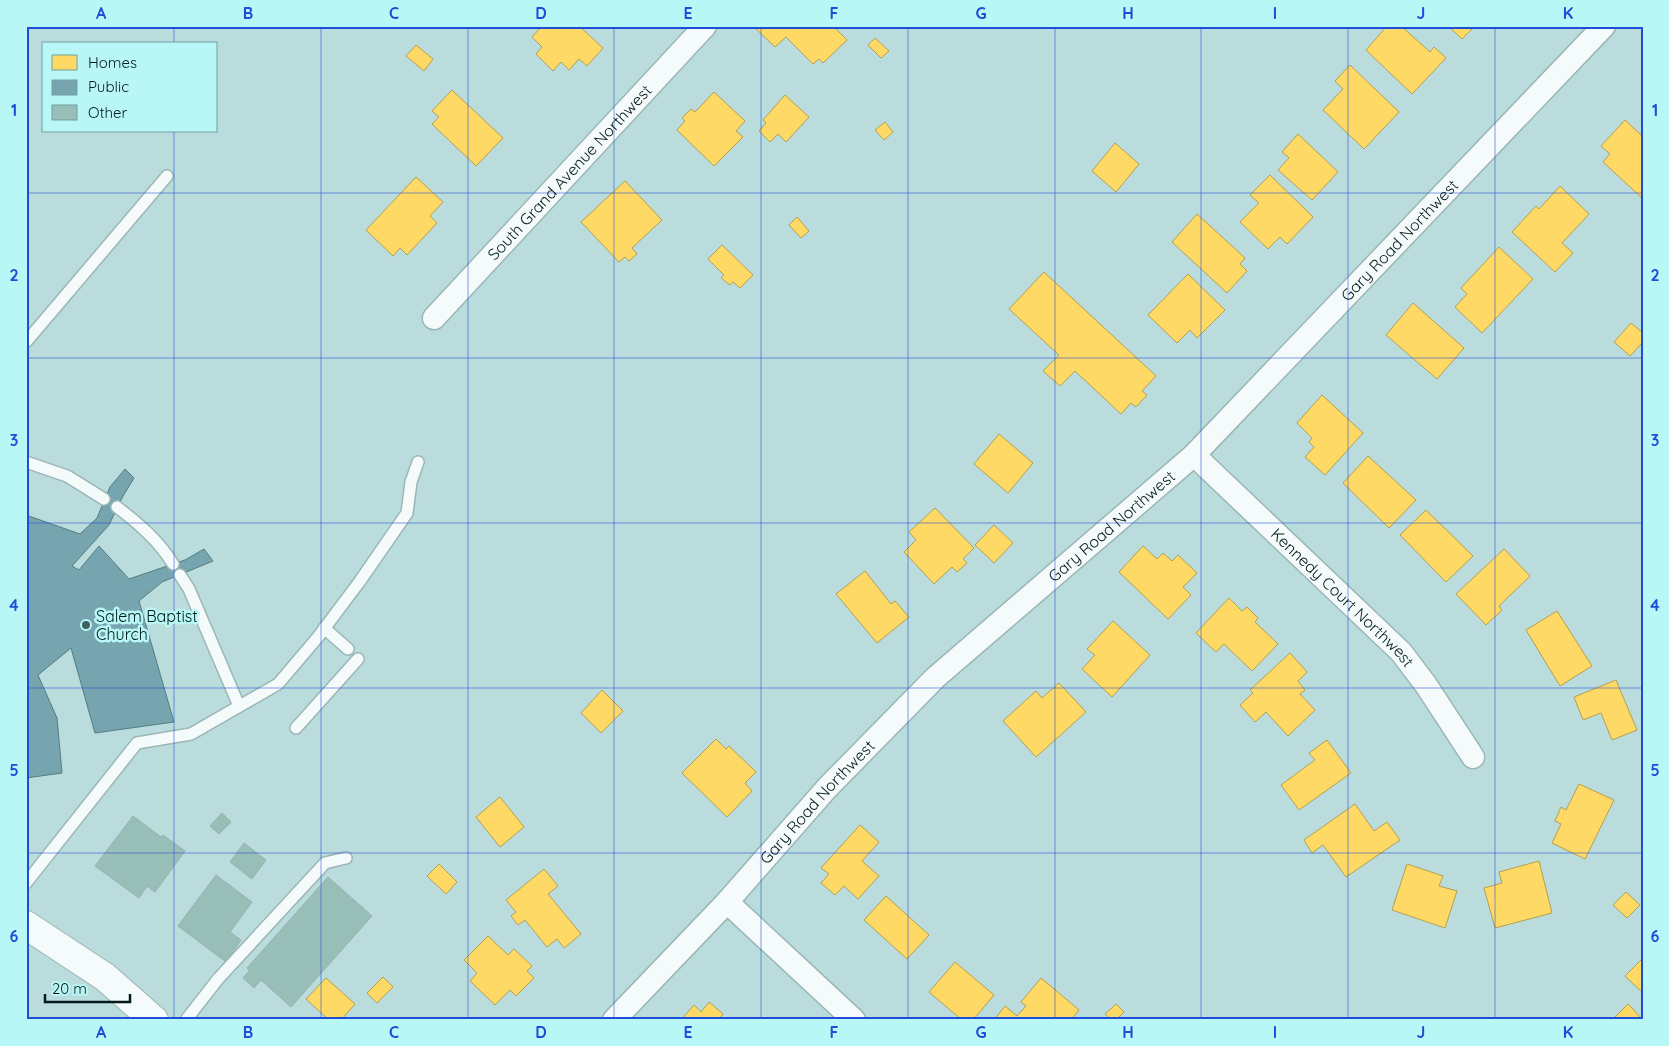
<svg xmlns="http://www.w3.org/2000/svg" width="1669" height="1046" viewBox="0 0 1669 1046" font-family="Quicksand,sans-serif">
<rect width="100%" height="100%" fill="#badcdc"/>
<path fill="#ffd966" stroke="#b3a050" d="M 542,26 L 579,26 L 603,48 L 587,66 L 579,59 L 569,70 L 561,62 L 553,71 L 536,54 L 542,47 L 532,37 Z
M 833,26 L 847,40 L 823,63 L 819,59 L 813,64 L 786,37 L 775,47 L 754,27 Z
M 1387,26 L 1401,26 L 1430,52 L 1434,47 L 1446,58 L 1412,94 L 1366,50 Z
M 1448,26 L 1475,26 L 1462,39 Z
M 875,38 L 889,51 L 881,58 L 868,45 Z
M 416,45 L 433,59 L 424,71 L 406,56 Z
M 1350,65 L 1399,112 L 1364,149 L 1323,110 L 1343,89 L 1335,81 Z
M 452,90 L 503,138 L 476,166 L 432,124 L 439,117 L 432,111 Z
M 714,92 L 745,121 L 736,131 L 743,137 L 714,166 L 677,130 L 685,121 L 682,118 L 691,109 L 695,112 Z
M 785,95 L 809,117 L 786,142 L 778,134 L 770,142 L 759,131 L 766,123 L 763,120 Z
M 1625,120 L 1643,137 L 1643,199 L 1603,162 L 1610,154 L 1601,146 Z
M 885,122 L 893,132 L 884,140 L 875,130 Z
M 1298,134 L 1338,172 L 1312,200 L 1278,170 L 1289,158 L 1282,152 Z
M 1115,143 L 1139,164 L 1116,192 L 1092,171 Z
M 1270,175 L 1313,217 L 1287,244 L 1280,237 L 1268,249 L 1240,222 L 1259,203 L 1250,195 Z
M 416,177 L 443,202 L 430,216 L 437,223 L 407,255 L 400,248 L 393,256 L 366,230 Z
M 625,181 L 662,220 L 632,248 L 637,254 L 629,261 L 625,257 L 619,262 L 581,222 Z
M 1560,186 L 1589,214 L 1562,243 L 1573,253 L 1555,272 L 1512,232 L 1536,206 L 1539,209 Z
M 1197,214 L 1245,258 L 1240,264 L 1247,271 L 1227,293 L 1172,242 Z
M 797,217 L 809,231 L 801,238 L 789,225 Z
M 722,245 L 753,275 L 740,288 L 733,282 L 730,285 L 721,278 L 724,275 L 708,259 Z
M 1499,247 L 1533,279 L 1482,333 L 1455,307 L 1467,294 L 1461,288 Z
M 1044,272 L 1156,376 L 1142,391 L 1147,395 L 1136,407 L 1131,403 L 1121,414 L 1075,371 L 1060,386 L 1043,371 L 1059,355 L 1009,309 Z
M 1188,274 L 1225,310 L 1197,338 L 1190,330 L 1177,343 L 1148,315 Z
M 1413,303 L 1464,348 L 1437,379 L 1386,335 Z
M 1631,323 L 1643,333 L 1643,342 L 1630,356 L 1614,342 Z
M 1322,395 L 1363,433 L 1325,475 L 1305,457 L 1314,447 L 1309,442 L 1312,438 L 1297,423 Z
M 999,434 L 1033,463 L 1008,493 L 974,464 Z
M 1368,456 L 1416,500 L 1389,528 L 1343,483 Z
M 935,508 L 974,548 L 963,559 L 967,563 L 957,572 L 952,567 L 934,584 L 904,552 L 916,540 L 909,532 Z
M 1426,510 L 1473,556 L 1446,582 L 1400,535 Z
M 994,525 L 1013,543 L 994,563 L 975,545 Z
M 1143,546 L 1157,559 L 1163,553 L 1172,561 L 1178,555 L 1197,573 L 1183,587 L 1191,595 L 1168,619 L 1119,572 Z
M 1504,549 L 1530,576 L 1499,606 L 1502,610 L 1486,625 L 1456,594 Z
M 865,571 L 891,604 L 895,601 L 909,617 L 877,643 L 836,594 Z
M 1229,598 L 1242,611 L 1247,607 L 1258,618 L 1255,622 L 1278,644 L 1252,671 L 1224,644 L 1216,652 L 1196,633 Z
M 1557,611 L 1592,666 L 1560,686 L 1526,630 Z
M 1113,621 L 1150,655 L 1112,697 L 1082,669 L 1095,655 L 1087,649 Z
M 1290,653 L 1307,672 L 1298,681 L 1305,690 L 1300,694 L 1315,710 L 1288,736 L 1266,712 L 1255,722 L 1240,705 L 1253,693 L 1250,690 Z
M 1616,680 L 1637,730 L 1612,740 L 1601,713 L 1583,720 L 1574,697 Z
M 1059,683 L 1086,712 L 1036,757 L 1003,721 L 1036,691 L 1042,698 Z
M 602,690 L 623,711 L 601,733 L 581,713 Z
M 716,739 L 726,749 L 729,746 L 756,772 L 745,783 L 752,791 L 727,817 L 682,773 Z
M 1327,740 L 1351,773 L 1299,810 L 1281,785 L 1315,760 L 1309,753 Z
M 1579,784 L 1614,800 L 1585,859 L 1552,843 L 1561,824 L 1555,821 L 1561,807 L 1566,810 Z
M 500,797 L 524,827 L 500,847 L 476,817 Z
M 1355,804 L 1374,831 L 1387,822 L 1400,840 L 1346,877 L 1323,845 L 1312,853 L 1304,840 Z
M 860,825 L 879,842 L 862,861 L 879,876 L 858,899 L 844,886 L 835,895 L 821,883 L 829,874 L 821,868 Z
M 1539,861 L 1552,913 L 1495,928 L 1484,888 L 1502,883 L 1499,872 Z
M 439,864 L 457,882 L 446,894 L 427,876 Z
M 1407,864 L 1443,876 L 1439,886 L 1457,891 L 1445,928 L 1392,910 Z
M 544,869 L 558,886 L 548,894 L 581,934 L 564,948 L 557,939 L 547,947 L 525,920 L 518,925 L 511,916 L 516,912 L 506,900 Z
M 1626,892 L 1640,905 L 1627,918 L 1613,905 Z
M 886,896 L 929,935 L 907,959 L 864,920 Z
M 488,936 L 508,955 L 514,949 L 532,966 L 527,971 L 534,978 L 516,996 L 510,990 L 495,1005 L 470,981 L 477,973 L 464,960 Z
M 1643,958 L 1643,993 L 1625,976 Z
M 955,962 L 994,995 L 973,1020 L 962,1020 L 929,992 Z
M 383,977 L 393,987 L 377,1003 L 367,993 Z
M 326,978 L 355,1004 L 341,1020 L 329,1020 L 306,999 Z
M 1041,978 L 1079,1010 L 1071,1020 L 994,1020 L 1005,1006 L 1017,1016 L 1026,1006 L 1021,1002 Z
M 709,1002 L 723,1014 L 718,1020 L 681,1020 L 694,1005 L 701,1012 Z
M 1116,1004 L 1124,1012 L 1116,1020 L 1111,1020 L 1105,1014 Z
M 1628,1004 L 1643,1020 L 1612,1020 Z"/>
<path fill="#76a5af" stroke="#537c83" d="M 125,469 L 134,478 L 123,496 L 109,525 L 72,566 L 79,570 L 99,546 L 129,579 L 185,560 L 204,549 L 213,561 L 162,582 L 139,601 L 174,722 L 95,733 L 71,648 L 38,675 L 57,718 L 62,773 L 26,778 L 26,515 L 80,534 L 97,518 L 110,487 Z"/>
<path fill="#98beb8" stroke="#97b1ae" d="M 222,813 L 231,822 L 219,834 L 210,826 Z
M 133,816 L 161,837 L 163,835 L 185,851 L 155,892 L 147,886 L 139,898 L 95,866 Z
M 244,843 L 266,860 L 252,879 L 230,862 Z
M 216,875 L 252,902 L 230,932 L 241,940 L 226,962 L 178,926 Z
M 328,877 L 372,916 L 291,1007 L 261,980 L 254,988 L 243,978 L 250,970 L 247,968 Z"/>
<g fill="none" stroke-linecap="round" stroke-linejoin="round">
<defs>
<path id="service" d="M 26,342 L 167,176
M 26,462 L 67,476 L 104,499
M 117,507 C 139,524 159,541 173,564
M 180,575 L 189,589 L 239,706
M 324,628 L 348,649
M 296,728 L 358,659
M 26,883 L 137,743 L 191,734 L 278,684 L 318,637 L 360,581 L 407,513 L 411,482 L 418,462
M 186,1020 L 218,979 L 325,863 L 346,858"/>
<g id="minor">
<path id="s1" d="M 434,318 L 705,26"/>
<path id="s2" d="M 1194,455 L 1401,652 L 1426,685 L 1473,757"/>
<path d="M 727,902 L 854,1020"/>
<path id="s3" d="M 614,1020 L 727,902 L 827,788 L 935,678 L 1194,455 L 1604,26"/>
</g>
<path id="tertiary" d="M 26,925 L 105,977 L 154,1020"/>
</defs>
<use href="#service" stroke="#9bb6b6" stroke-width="14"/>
<use href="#minor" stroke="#9bb6b6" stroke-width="25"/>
<use href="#tertiary" stroke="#9bb6b6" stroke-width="30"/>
<use href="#service" stroke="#f5fafa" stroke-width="11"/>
<use href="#minor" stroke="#f5fafa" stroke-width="22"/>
<use href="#tertiary" stroke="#f5fafa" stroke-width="28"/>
</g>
<path fill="none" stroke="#1d4ed8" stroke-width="1" stroke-opacity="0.55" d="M 174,26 L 174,44M 321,26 L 321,1020M 468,26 L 468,1020M 614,26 L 614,1020M 761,26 L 761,1020M 908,26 L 908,1020M 1055,26 L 1055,1020M 1201,26 L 1201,1020M 1348,26 L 1348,1020M 1495,26 L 1495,1020M 174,131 L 174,1020M 26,193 L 1643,193M 26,358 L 1643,358M 26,523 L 1643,523M 26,688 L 1643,688M 26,853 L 1643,853"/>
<circle fill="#425f5f" stroke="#b9f7f7" stroke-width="2" cx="86" cy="625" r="5"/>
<g text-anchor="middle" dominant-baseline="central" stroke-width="5" stroke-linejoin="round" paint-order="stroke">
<g font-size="16" fill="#021b1b" stroke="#b9f7f7">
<text stroke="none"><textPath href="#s1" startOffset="199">South Grand Avenue Northwest</textPath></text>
<text stroke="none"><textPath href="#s3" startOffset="1108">Gary Road Northwest</textPath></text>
<text stroke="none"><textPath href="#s3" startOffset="702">Gary Road Northwest</textPath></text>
<text stroke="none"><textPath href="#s2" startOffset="206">Kennedy Court Northwest</textPath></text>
<text stroke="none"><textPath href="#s3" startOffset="298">Gary Road Northwest</textPath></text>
</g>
<g font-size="16" fill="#021b1b" stroke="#b9f7f7" text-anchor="start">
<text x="96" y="616">Salem Baptist<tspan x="96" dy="18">Church</tspan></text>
</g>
</g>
<rect width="1669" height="1046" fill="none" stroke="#b9f7f7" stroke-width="55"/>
<rect x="42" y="42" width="175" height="90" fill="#b9f7f7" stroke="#709f9f"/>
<rect x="52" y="55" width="25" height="15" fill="#ffd966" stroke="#709f9f"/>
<text x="88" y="68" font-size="15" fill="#021b1b">Homes</text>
<rect x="52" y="80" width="25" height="15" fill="#76a5af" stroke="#709f9f"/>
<text x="88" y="92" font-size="15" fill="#021b1b">Public</text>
<rect x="52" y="105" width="25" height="15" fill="#98beb8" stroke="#709f9f"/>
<text x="88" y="118" font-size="15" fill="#021b1b">Other</text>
<path d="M45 994v8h85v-8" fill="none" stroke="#021b1b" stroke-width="2.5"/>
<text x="52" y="994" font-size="15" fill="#021b1b" stroke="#b9f7f7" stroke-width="4" paint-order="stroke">20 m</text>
<rect x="28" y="28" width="1614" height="990" fill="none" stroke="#1d4ed8" stroke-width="2"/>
<g font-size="16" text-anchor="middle" font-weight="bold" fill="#1d4ed8">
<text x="101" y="19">A</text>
<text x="248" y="19">B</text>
<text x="394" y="19">C</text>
<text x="541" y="19">D</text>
<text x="688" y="19">E</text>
<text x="834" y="19">F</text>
<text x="981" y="19">G</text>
<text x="1128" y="19">H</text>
<text x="1275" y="19">I</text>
<text x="1421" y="19">J</text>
<text x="1568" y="19">K</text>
<text x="14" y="116">1</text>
<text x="1655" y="116">1</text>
<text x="14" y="281">2</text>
<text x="1655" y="281">2</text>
<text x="14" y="446">3</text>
<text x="1655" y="446">3</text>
<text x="14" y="611">4</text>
<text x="1655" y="611">4</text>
<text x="14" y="776">5</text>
<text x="1655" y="776">5</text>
<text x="14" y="942">6</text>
<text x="1655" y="942">6</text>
<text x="101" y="1038">A</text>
<text x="248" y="1038">B</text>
<text x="394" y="1038">C</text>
<text x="541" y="1038">D</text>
<text x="688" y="1038">E</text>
<text x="834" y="1038">F</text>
<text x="981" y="1038">G</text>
<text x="1128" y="1038">H</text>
<text x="1275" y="1038">I</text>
<text x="1421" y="1038">J</text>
<text x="1568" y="1038">K</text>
</g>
</svg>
